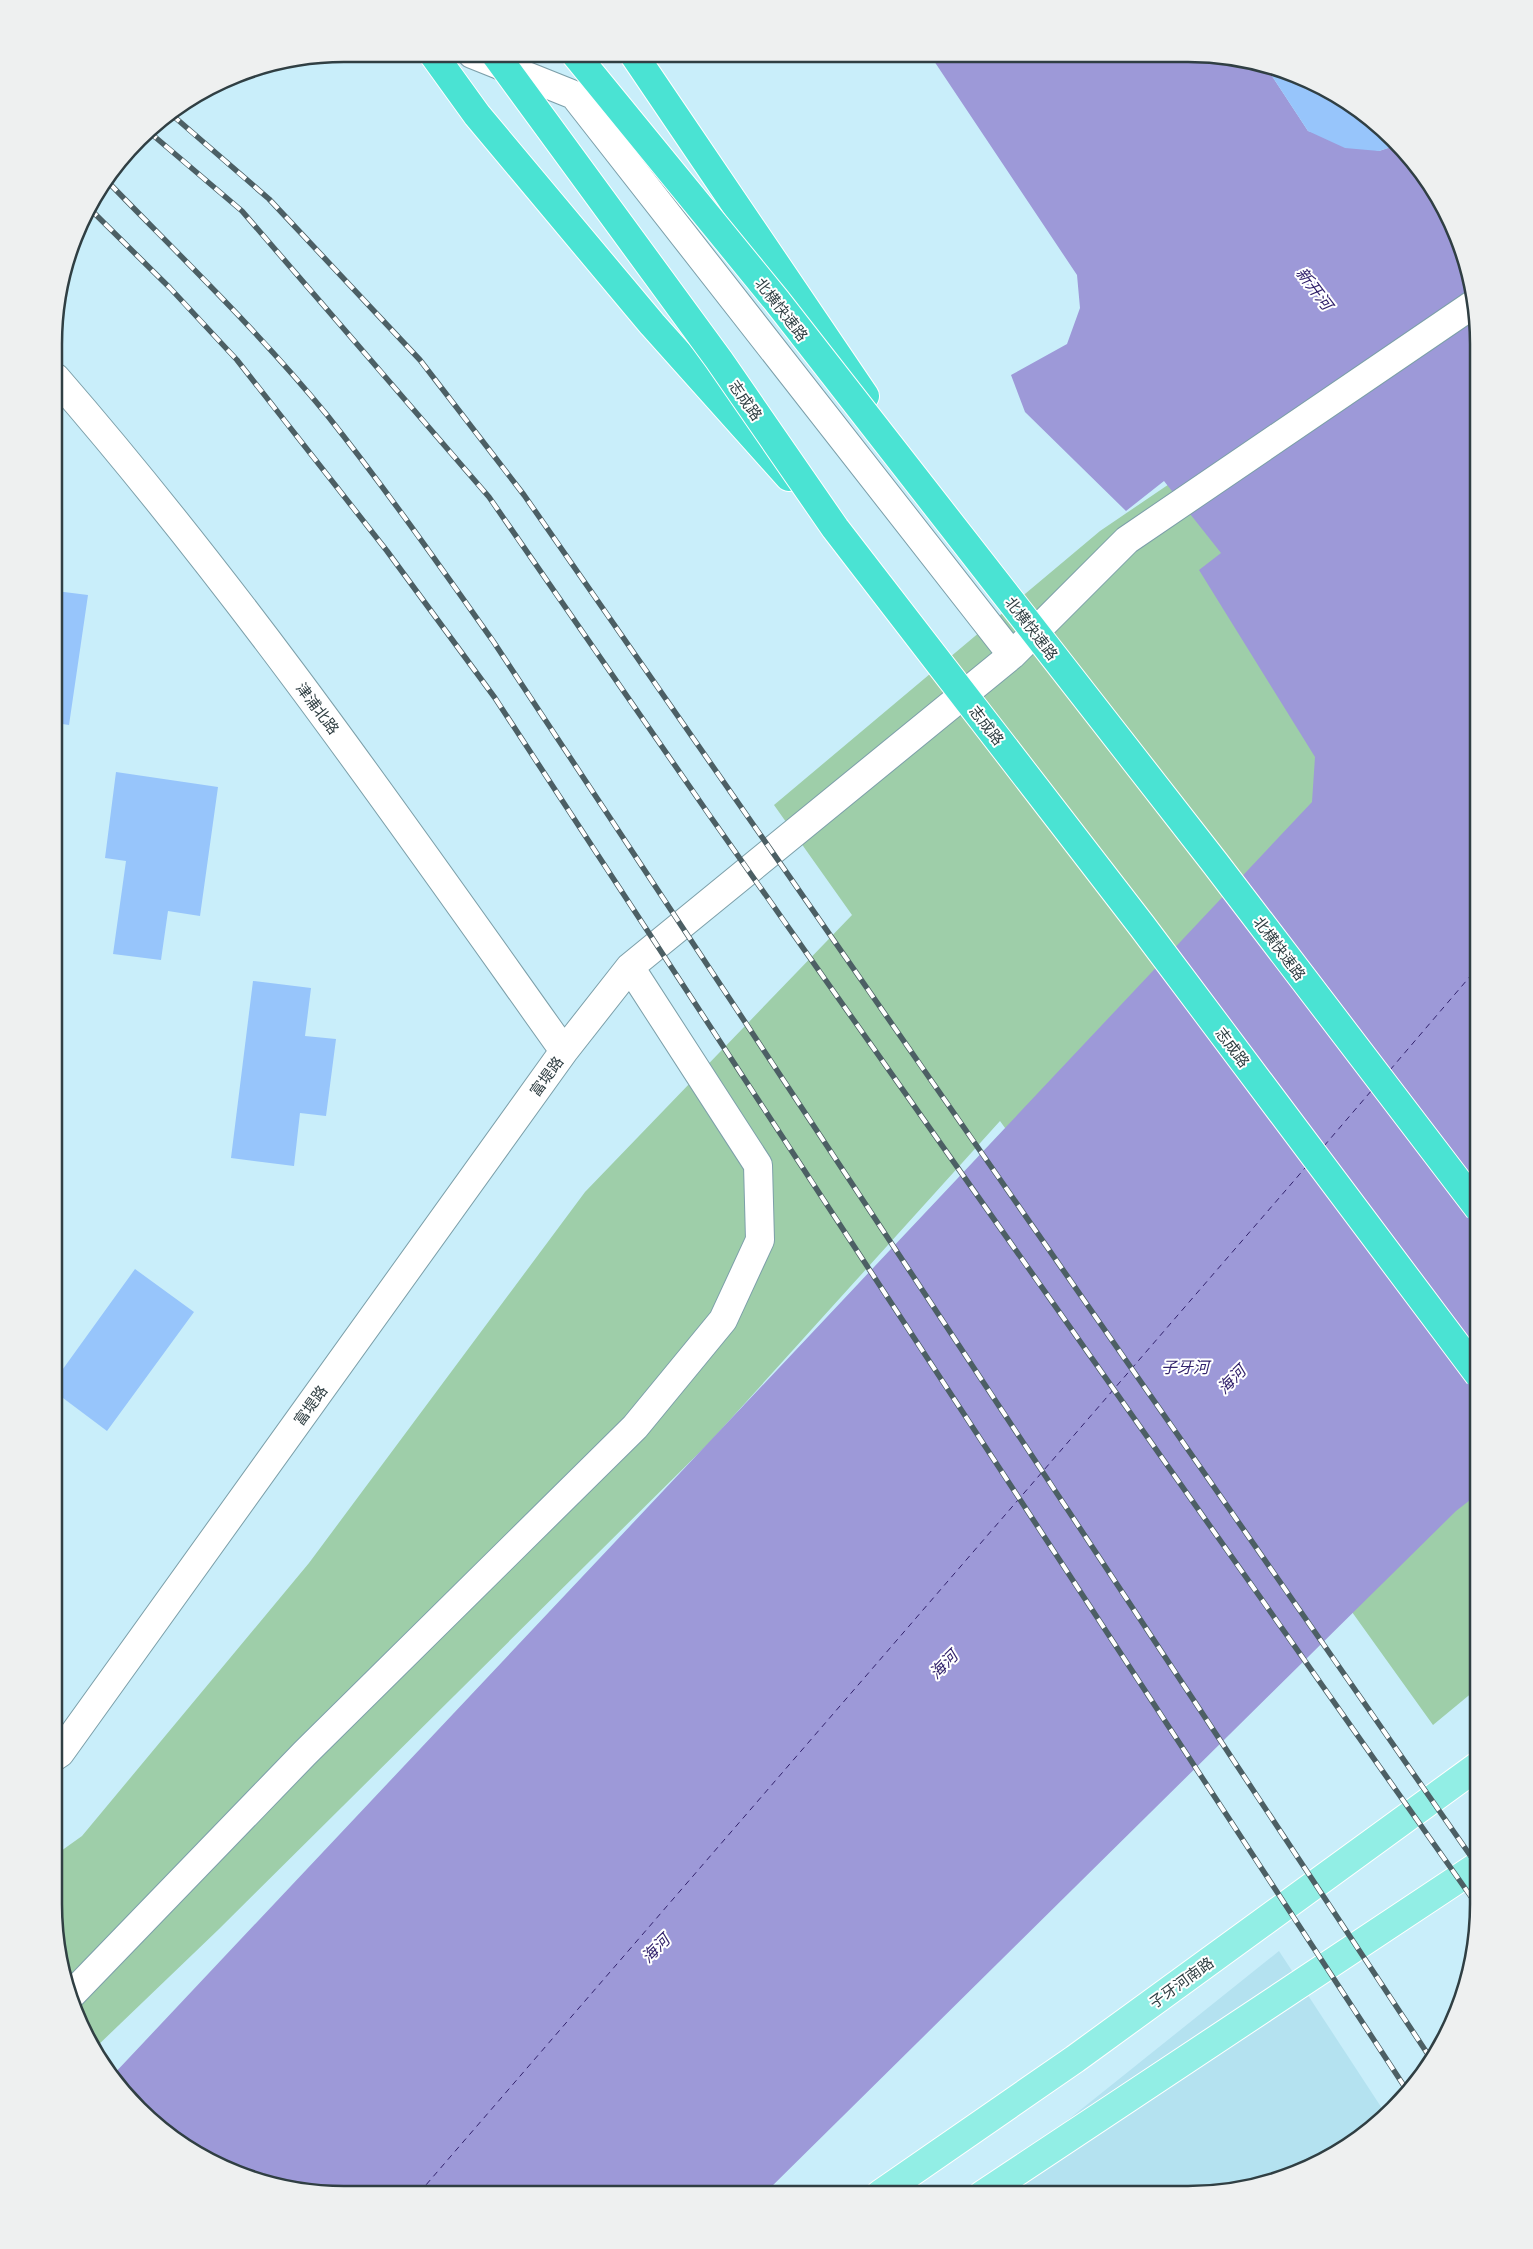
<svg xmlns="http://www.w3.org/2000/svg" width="1533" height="2249" viewBox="0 0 1533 2249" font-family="Barlow,'Noto Sans SC',sans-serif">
<rect width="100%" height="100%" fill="#c9eefa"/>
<path fill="#b4e2f0" d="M 1279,1951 L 1387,2116 L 1380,2123 L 1317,2165 L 1264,2185 L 1189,2195 L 974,2195 Z"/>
<path fill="#9ecea9" d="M 1471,279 L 1479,344 L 1479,1687 L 1433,1725 L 1000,1121 L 709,1443 L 218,1930 L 94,2049 C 57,1993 54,1922 54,1856 L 82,1836 L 309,1563 L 585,1192 L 852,915 L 774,805 L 1100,531 Z"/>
<path fill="#9d99d8" d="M 930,55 L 1227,56 L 1266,67 L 1308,131 L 1379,151 L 1397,145 C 1437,185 1460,232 1473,286 C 1478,304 1477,325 1479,344 L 1479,1493 L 1456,1511 L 764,2194 L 306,2193 C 283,2186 255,2183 233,2173 C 187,2153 140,2118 112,2076 L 1312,802 L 1315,757 L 1199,570 L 1221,553 L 1164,481 L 1126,511 L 1025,412 L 1011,375 L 1067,344 L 1080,308 L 1077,275 Z"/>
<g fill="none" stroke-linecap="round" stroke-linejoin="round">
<path stroke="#32226c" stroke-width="1" stroke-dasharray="6 5" stroke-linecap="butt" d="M 1390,1070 L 1479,966
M 1324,1146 L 1372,1090
M 419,2193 L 1305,1168"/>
</g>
<path fill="#97c5fb" d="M 1266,67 L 1300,76 L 1365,114 L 1397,145 L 1379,151 L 1345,148 L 1308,131 Z
M 56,591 L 88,595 L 69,725 L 56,723 Z
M 116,772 L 218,787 L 200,916 L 168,911 L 161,960 L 113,954 L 126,861 L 105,858 Z
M 253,981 L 311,988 L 305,1036 L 336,1039 L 326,1116 L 300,1113 L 294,1166 L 231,1158 Z
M 135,1269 L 194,1312 L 107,1431 L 55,1392 L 55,1380 Z
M 54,1485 L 63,1492 L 54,1503 Z"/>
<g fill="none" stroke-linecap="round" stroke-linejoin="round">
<defs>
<path id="minor" d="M 472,54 L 574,95 L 1012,655
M 56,378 C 241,591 401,822 564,1051
M 54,1757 L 60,1753 L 564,1051 L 630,967 L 1012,655 L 1127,540 L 1475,303
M 71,1995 L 305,1753 L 635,1427 L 723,1320 L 760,1240 L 758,1165 L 630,967"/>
<path id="major" d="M 880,2194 L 1075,2059 L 1479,1765
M 982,2195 L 1479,1865"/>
<path id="highway" d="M 433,54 L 477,115 L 652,324 L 789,477
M 634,55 L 865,396"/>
</defs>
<use href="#minor" stroke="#7c9fa9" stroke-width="30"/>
<use href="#major" stroke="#fff" stroke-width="30"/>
<use href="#highway" stroke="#fff" stroke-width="30"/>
<use href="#minor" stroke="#fff" stroke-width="28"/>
<use href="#major" stroke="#92eee5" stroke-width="28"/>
<use href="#highway" stroke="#4ae3d3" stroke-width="28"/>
<defs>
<path id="rail" d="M 171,114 L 269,199 L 420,360 L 524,495 L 1479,1868
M 148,131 L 242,211 L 489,497 L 710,816 L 1479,1908
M 109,183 C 183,259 260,333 327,415 C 385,488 439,565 493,641 L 1433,2062
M 89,208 L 170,288 L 237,360 L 387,551 L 495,698 L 1408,2092"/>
</defs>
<use href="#rail" stroke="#4c5f64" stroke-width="5.5"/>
<use href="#rail" stroke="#fff" stroke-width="4" stroke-dasharray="11" stroke-linecap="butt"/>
<defs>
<path id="highway-bridge" d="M 495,54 L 719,360 L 835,528 L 1142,926 L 1479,1375
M 575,54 L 776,300 L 1215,863 L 1479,1209"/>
</defs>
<use href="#highway-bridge" stroke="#fff" stroke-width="30" stroke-linecap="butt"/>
<use href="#highway-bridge" stroke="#4ae3d3" stroke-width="28"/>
</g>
<g text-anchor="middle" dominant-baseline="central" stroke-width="4" stroke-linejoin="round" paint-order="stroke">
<g font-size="15" fill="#303f43" stroke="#fff">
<text transform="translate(782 309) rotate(52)">北横快速路</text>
<text transform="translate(746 400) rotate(55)">志成路</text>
<text transform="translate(1032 628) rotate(52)">北横快速路</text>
<text transform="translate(318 708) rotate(53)">津浦北路</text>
<text transform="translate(987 725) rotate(52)">志成路</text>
<text transform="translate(1280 948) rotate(53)">北横快速路</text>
<text transform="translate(1233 1047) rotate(53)">志成路</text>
<text transform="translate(546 1076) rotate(-54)">富堤路</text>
<text transform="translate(310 1405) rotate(-54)">富堤路</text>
<text transform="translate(1181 1982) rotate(-36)">子牙河南路</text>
</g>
<g font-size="16" font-style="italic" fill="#32226c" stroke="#fff">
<text transform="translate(1315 288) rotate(53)">新开河</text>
<text x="1185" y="1366">子牙河</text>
<text transform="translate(1231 1379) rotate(-45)">海河</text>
<text transform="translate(943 1664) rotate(-45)">海河</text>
<text transform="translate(655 1948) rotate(-45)">海河</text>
</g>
</g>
<path d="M0 0H1533V2249H0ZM344 62H1188A282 282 0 0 1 1470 344V1904A282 282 0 0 1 1188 2186H344A282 282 0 0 1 62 1904V344A282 282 0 0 1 344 62Z" fill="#eef0f0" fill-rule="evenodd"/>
<path fill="none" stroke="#303f43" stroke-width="2.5" d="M344 62H1188A282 282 0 0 1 1470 344V1904A282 282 0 0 1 1188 2186H344A282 282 0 0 1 62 1904V344A282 282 0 0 1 344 62Z"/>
</svg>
